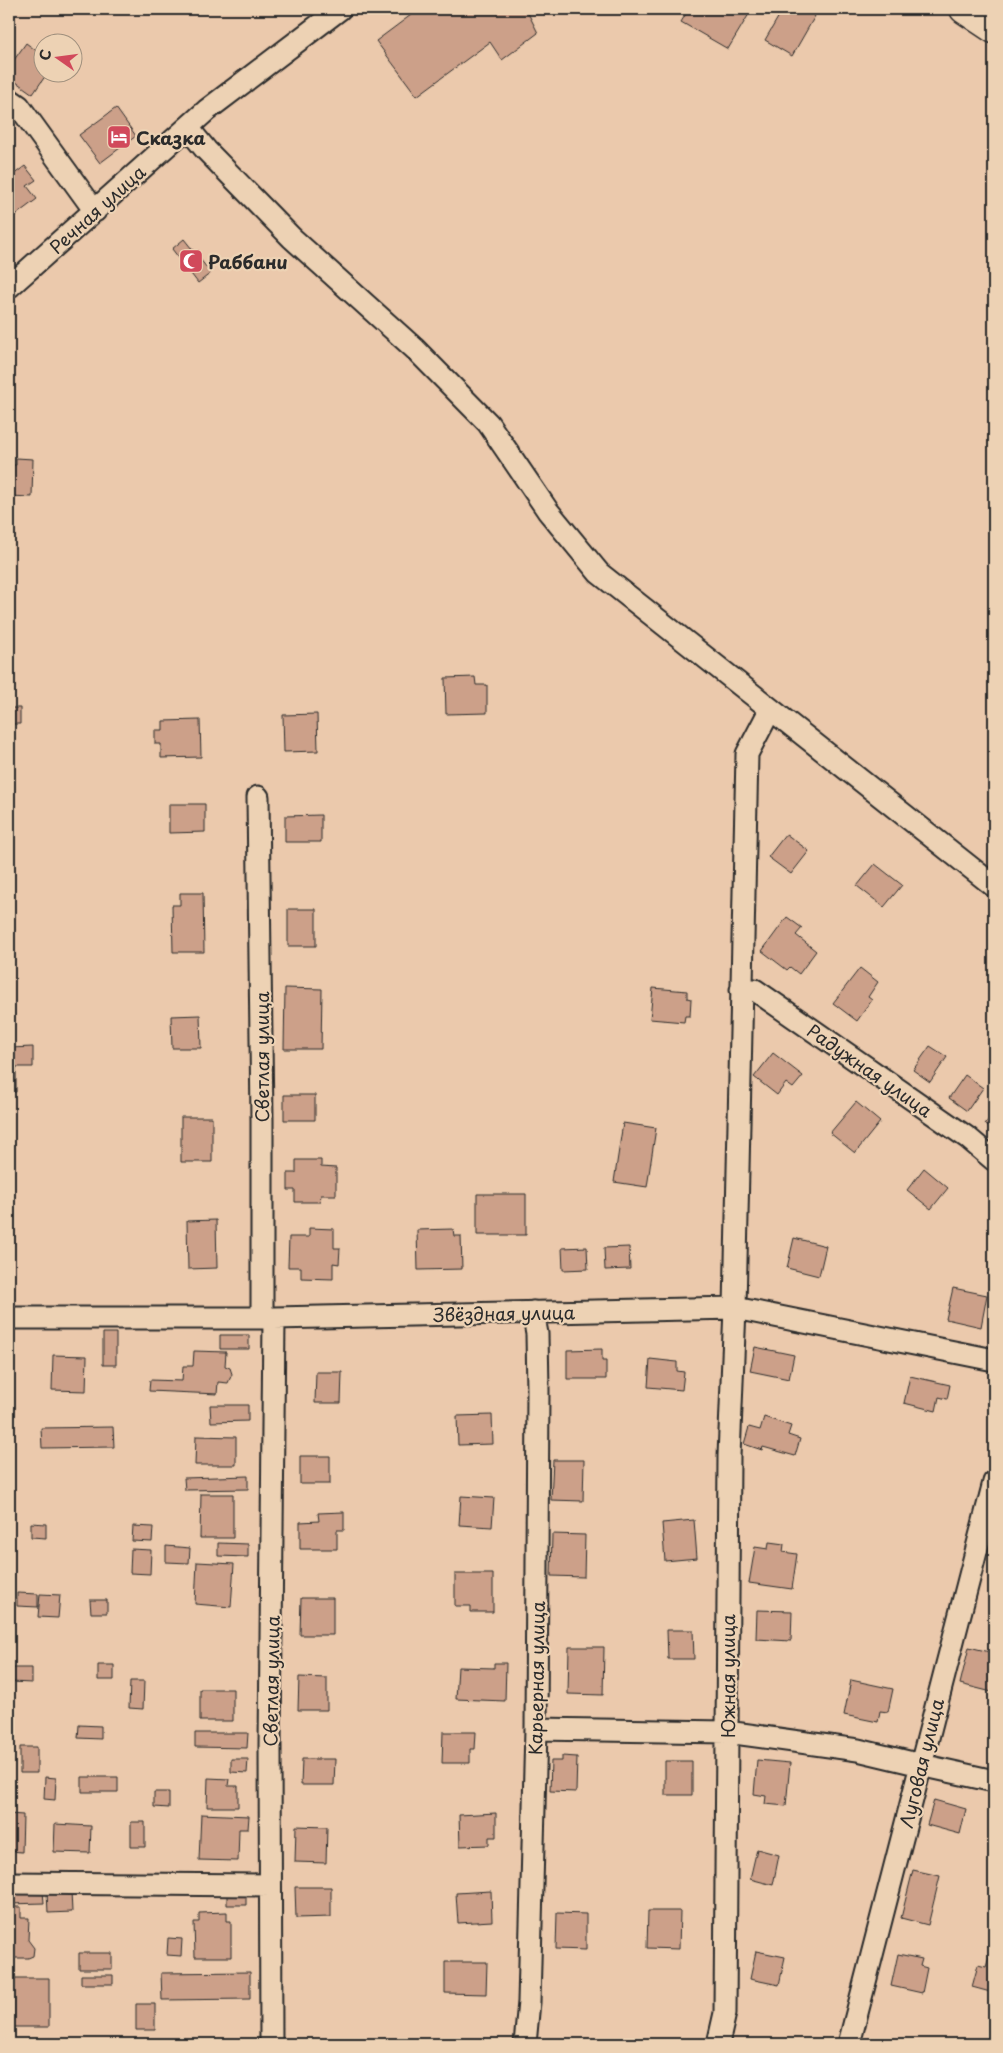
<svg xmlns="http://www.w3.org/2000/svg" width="1003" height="2053" viewBox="0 0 1003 2053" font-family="'Playpen Sans',sans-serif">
<rect width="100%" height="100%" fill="#ebc9ac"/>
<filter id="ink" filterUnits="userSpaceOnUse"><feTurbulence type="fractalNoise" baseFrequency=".02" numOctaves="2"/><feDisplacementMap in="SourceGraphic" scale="10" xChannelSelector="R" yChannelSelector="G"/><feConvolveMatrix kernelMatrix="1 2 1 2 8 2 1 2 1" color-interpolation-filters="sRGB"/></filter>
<g filter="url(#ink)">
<path fill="#cca089" stroke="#2b2b2b" d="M 419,9 L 526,9 L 538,33 L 502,60 L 490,42 L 417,96 L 376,41 Z
M 689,9 L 752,9 L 728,49 L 681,22 Z
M 783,9 L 802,9 L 815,16 L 792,56 L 765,40 Z
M 26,43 L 42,55 L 42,72 L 48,72 L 33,94 L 9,77 L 9,67 Z
M 116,108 L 136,136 L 100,163 L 79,135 Z
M 25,166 L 36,180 L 27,186 L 37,199 L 9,220 L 9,178 Z
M 184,239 L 211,273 L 198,283 L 172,249 Z
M 16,458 L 33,459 L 32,497 L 9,496 L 9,465 L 16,465 Z
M 9,620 L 11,671 L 9,671 Z
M 475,677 L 476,685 L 487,685 L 487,713 L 446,714 L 445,678 Z
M 9,708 L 20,708 L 20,724 L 10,724 L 10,737 Z
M 317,714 L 318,751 L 284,752 L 283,715 Z
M 200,720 L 201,757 L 161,758 L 161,744 L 155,744 L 155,730 L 163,730 L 163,721 Z
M 9,780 L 13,780 L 15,812 L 9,813 Z
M 169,804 L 205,804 L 205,832 L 169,833 Z
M 321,815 L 321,842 L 285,842 L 285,816 Z
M 786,834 L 809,851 L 791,874 L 768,857 Z
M 9,837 L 11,837 L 11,879 L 9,879 Z
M 875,864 L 902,885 L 884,907 L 857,886 Z
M 180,893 L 203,893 L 204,952 L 173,952 L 172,905 L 180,905 Z
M 288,909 L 316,909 L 316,946 L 288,946 Z
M 787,917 L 802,928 L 796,935 L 816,951 L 799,974 L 790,967 L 787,970 L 762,951 Z
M 860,968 L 878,982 L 868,997 L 872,1000 L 857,1021 L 833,1003 Z
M 285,988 L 322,989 L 321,1049 L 284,1049 Z
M 653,988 L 687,991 L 687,998 L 691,999 L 690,1016 L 685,1016 L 684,1022 L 650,1019 Z
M 200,1015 L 201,1048 L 172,1048 L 171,1016 Z
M 930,1046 L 947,1057 L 930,1082 L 913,1070 Z
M 33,1047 L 33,1067 L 16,1067 L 16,1092 L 9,1092 L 9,1048 Z
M 773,1053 L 803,1076 L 793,1088 L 786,1083 L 777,1095 L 754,1077 Z
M 965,1075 L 983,1088 L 967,1111 L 949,1098 Z
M 284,1095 L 315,1095 L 315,1120 L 284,1120 Z
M 856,1102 L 880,1122 L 855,1153 L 830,1133 Z
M 994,1113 L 994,1132 L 985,1124 Z
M 181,1117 L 212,1117 L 212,1162 L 181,1162 Z
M 623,1123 L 656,1128 L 647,1187 L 614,1182 Z
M 296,1160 L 321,1160 L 321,1167 L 336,1168 L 336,1195 L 321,1195 L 320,1202 L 295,1202 L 295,1190 L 288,1190 L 288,1173 L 296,1173 Z
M 924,1168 L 948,1188 L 931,1209 L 907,1190 Z
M 477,1194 L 526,1194 L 526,1235 L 477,1235 Z
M 216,1220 L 217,1268 L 188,1269 L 187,1221 Z
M 309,1228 L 334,1229 L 334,1248 L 340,1248 L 339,1264 L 333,1263 L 333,1279 L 301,1278 L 301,1267 L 288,1267 L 289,1237 L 309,1237 Z
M 453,1229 L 454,1236 L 461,1236 L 462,1269 L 418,1270 L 417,1230 Z
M 794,1238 L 826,1246 L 819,1276 L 787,1268 Z
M 587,1247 L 588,1269 L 563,1270 L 562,1248 Z
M 629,1247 L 630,1269 L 605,1270 L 604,1248 Z
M 953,1288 L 987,1295 L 981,1327 L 946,1319 Z
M 103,1333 L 116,1333 L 116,1365 L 103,1365 Z
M 220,1335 L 249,1335 L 249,1349 L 220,1349 Z
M 755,1347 L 794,1355 L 789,1379 L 750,1371 Z
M 602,1349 L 602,1361 L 606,1361 L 606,1379 L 567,1379 L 567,1350 Z
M 194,1351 L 226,1352 L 225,1366 L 230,1368 L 232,1374 L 228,1383 L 218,1382 L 217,1394 L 149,1391 L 150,1380 L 182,1381 L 183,1366 L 193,1366 Z
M 53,1355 L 87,1356 L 86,1391 L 52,1390 Z
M 650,1359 L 677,1362 L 677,1371 L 684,1372 L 682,1390 L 648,1387 Z
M 316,1372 L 342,1372 L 341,1403 L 315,1403 Z
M 910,1376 L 950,1385 L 947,1399 L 939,1397 L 936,1411 L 904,1403 Z
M 210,1405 L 248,1405 L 248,1421 L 211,1422 Z
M 492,1415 L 493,1444 L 458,1445 L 457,1416 Z
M 764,1417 L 791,1426 L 788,1435 L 800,1439 L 795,1456 L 763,1447 L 762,1450 L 744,1444 L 749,1427 L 760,1430 Z
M 113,1427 L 114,1447 L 42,1448 L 41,1428 Z
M 196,1436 L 236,1437 L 236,1465 L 195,1465 Z
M 300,1456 L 330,1456 L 330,1484 L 300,1484 Z
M 553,1460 L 584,1460 L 583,1501 L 551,1500 Z
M 9,1475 L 12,1475 L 11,1508 L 9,1508 Z
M 248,1476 L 248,1489 L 185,1490 L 184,1478 Z
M 201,1494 L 233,1494 L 233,1538 L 200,1538 Z
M 461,1496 L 494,1498 L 492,1527 L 459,1525 Z
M 344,1512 L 344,1530 L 337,1530 L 337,1549 L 300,1549 L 300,1522 L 319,1521 L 318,1513 Z
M 694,1520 L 697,1558 L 665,1561 L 662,1523 Z
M 31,1523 L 46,1524 L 46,1538 L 31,1537 Z
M 133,1526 L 153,1527 L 152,1542 L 132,1541 Z
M 552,1534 L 585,1535 L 584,1577 L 551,1576 Z
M 769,1542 L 784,1544 L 783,1552 L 797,1554 L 792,1589 L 749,1583 L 755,1547 L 768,1549 Z
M 218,1543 L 248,1544 L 248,1557 L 218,1556 Z
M 166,1546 L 190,1548 L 189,1563 L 166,1562 Z
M 131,1549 L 151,1550 L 150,1574 L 130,1573 Z
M 197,1562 L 234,1564 L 231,1607 L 195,1604 Z
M 455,1574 L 493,1574 L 493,1612 L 471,1612 L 471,1606 L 455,1606 Z
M 17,1593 L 38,1594 L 38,1607 L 17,1606 Z
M 40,1594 L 60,1595 L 58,1618 L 38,1617 Z
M 301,1598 L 333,1598 L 333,1635 L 300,1635 Z
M 90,1600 L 107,1600 L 107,1613 L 91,1613 Z
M 757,1610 L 792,1611 L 791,1641 L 756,1639 Z
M 667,1630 L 693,1630 L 694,1659 L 668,1659 Z
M 569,1647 L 604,1647 L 603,1695 L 568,1694 Z
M 969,1647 L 994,1653 L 994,1684 L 992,1692 L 960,1684 Z
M 494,1663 L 506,1663 L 505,1701 L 456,1699 L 458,1667 L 494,1668 Z
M 98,1665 L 114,1665 L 114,1680 L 98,1680 Z
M 11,1668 L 32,1668 L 32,1683 L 11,1682 Z
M 299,1677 L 327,1678 L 327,1710 L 298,1710 Z
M 851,1680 L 893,1689 L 888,1712 L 880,1711 L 878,1722 L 844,1715 Z
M 130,1681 L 144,1681 L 143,1709 L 129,1708 Z
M 200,1689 L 233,1689 L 233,1721 L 200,1721 Z
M 79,1725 L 101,1726 L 101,1739 L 78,1738 Z
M 443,1732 L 476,1732 L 475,1749 L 470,1749 L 470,1763 L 442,1763 Z
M 195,1733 L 248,1733 L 247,1748 L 195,1747 Z
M 20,1747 L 37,1747 L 37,1773 L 20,1773 Z
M 562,1756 L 577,1757 L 576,1792 L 550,1791 L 551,1761 L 562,1761 Z
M 231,1759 L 248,1759 L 247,1773 L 231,1772 Z
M 302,1759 L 335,1759 L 334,1785 L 301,1785 Z
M 757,1760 L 790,1763 L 786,1806 L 765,1804 L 766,1796 L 754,1794 Z
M 665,1761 L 692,1761 L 692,1795 L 665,1795 Z
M 45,1777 L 56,1778 L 55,1800 L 44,1799 Z
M 82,1777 L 118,1777 L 118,1792 L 82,1792 Z
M 208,1778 L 229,1779 L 228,1786 L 238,1786 L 238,1807 L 207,1807 Z
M 154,1792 L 169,1792 L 169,1808 L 154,1807 Z
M 934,1800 L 966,1809 L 960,1834 L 927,1825 Z
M 496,1813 L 496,1837 L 489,1837 L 489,1845 L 460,1846 L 459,1815 Z
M 9,1814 L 23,1815 L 22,1852 L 9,1851 Z
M 201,1814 L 249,1816 L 248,1829 L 239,1829 L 238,1861 L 199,1860 Z
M 131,1822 L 145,1822 L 145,1847 L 131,1847 Z
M 55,1824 L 91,1826 L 90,1853 L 54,1852 Z
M 296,1826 L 327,1827 L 326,1863 L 295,1862 Z
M 757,1849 L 779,1855 L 773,1885 L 750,1879 Z
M 913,1870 L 940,1876 L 928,1925 L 901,1918 Z
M 295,1887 L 331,1887 L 331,1917 L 296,1918 Z
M 43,1891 L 44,1903 L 9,1904 L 9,1892 Z
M 71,1891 L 72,1912 L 48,1913 L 47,1892 Z
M 491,1891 L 492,1921 L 458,1923 L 456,1893 Z
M 227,1892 L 246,1892 L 246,1905 L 227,1905 Z
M 9,1907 L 21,1907 L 21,1918 L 29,1918 L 28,1940 L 34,1948 L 33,1956 L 28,1958 L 9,1958 Z
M 648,1911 L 680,1911 L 679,1949 L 647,1948 Z
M 227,1912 L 227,1921 L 231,1921 L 231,1957 L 195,1957 L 194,1922 L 199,1922 L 199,1913 Z
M 557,1913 L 586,1914 L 586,1950 L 556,1949 Z
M 168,1938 L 182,1939 L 181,1956 L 167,1955 Z
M 756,1951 L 785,1957 L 779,1985 L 750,1979 Z
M 79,1953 L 112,1953 L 112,1969 L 79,1969 Z
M 898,1954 L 922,1959 L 920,1966 L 927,1968 L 922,1993 L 891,1986 Z
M 990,1954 L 994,1955 L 994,1993 L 972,1987 L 978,1965 L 986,1967 Z
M 445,1962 L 487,1962 L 486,1994 L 445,1993 Z
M 250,1972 L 250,1999 L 162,2000 L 161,1973 Z
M 81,1975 L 113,1975 L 113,1984 L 81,1984 Z
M 9,1978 L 49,1978 L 49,2027 L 9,2027 Z
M 136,2004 L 155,2004 L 155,2030 L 136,2030 Z
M 9,2043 L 23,2043 L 23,2044 L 9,2044 Z"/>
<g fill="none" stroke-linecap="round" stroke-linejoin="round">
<defs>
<path id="minor" d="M 9,99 L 19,106 L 95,211
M 188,128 L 206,150 L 292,238 L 415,349 L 488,423 L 548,511 L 599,573 L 994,886
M 9,287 L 207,110 L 340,9
M 258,797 L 262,1120 L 262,1317
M 741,990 L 755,990 L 968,1138 L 994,1160
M 9,1318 L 274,1318 L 735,1308 L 994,1360
M 536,1729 L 727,1732 L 858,1750 L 921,1765 L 994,1781
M 9,1883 L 270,1885
M 271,2044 L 270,1745 L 274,1318
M 525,2044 L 529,2002 L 536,1729 L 538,1390 L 537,1334 L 533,1312
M 718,2044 L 725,2013 L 729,1456 L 735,1308 L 747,754 L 770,710
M 849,2044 L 994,1482"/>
<path id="highway" d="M 964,9 L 994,29"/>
</defs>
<use href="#minor" stroke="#2b2b2b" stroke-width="25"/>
<use href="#highway" stroke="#2b2b2b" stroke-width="31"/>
<use href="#minor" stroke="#edd2b4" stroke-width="21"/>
<use href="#highway" stroke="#edd2b4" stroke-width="28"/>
</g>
</g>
<defs>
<symbol id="hotel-square" viewBox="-11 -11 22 22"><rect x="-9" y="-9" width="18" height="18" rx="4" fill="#d1495b" stroke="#edd2b4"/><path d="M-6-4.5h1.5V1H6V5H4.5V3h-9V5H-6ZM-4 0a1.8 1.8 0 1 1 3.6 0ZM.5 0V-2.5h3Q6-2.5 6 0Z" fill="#fff"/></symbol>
<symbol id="mosque-square" viewBox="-11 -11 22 22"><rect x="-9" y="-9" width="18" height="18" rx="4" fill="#d1495b" stroke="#edd2b4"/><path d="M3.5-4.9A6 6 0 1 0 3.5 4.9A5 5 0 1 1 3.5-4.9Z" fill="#fff"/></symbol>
</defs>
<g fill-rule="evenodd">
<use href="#hotel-square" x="105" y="123" width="28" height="28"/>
<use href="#mosque-square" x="177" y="247" width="28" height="28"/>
</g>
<g text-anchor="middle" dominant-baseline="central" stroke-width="4.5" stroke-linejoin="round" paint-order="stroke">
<g font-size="18" font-weight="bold" fill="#2b2b2b" stroke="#edd2b4" text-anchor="start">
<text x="136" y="137">Сказка</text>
<text x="208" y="261">Раббани</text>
</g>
<g font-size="18" fill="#2b2b2b" stroke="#edd2b4">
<text transform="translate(97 209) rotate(-42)">Речная улица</text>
<text transform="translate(261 1057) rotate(-90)">Светлая улица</text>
<text transform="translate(870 1070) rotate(35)">Радужная улица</text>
<text transform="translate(504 1313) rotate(-1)">Звёздная улица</text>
<text transform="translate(727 1676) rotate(-90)">Южная улица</text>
<text transform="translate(536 1678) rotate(-89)">Карьерная улица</text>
<text transform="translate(271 1681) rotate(-89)">Светлая улица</text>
<text transform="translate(921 1763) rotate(-76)">Луговая улица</text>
</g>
</g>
<rect width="1003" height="2053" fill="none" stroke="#edd2b4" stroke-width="30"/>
<rect x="15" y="15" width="973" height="2023" fill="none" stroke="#2b2b2b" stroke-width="2" filter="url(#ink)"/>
<g transform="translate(58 58) rotate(284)"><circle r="24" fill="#edd2b4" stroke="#9f8f7d"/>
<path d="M0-4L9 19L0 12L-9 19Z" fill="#d1495b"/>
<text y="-8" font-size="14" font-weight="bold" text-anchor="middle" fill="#2b2b2b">С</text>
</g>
</svg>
